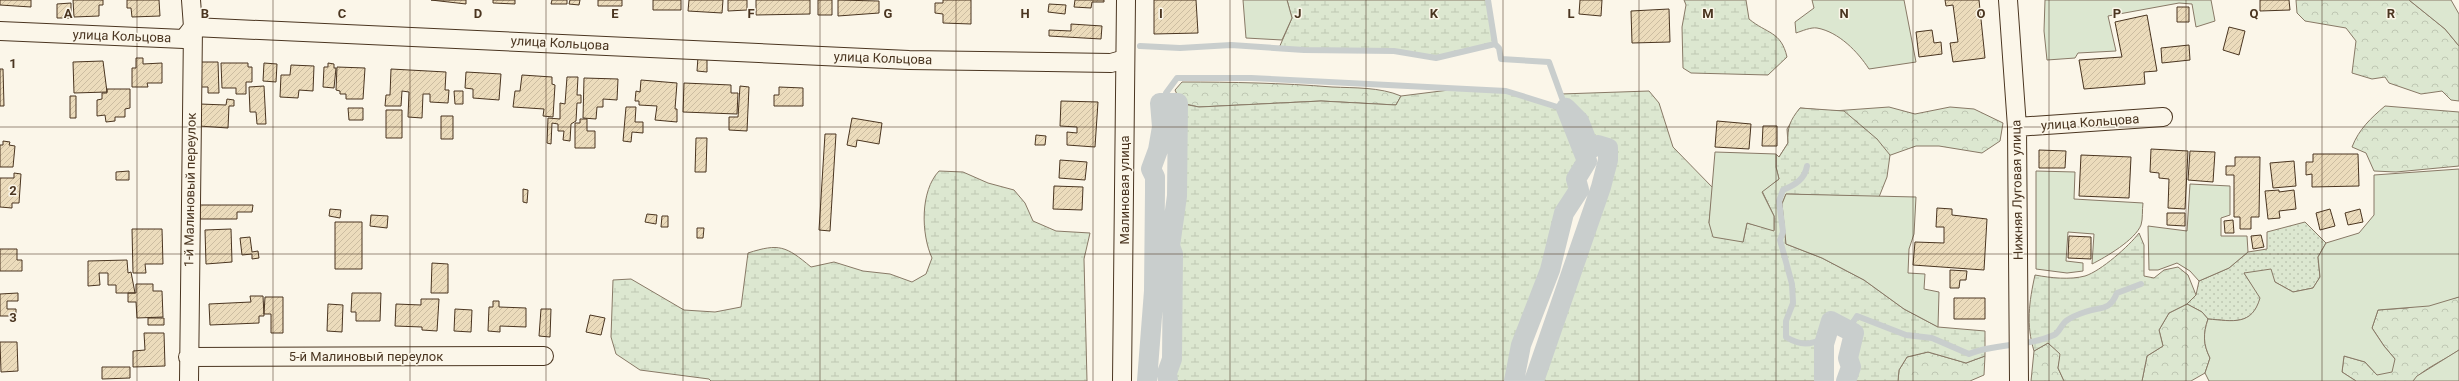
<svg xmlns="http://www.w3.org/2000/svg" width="2459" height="381" viewBox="0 0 2459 381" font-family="Roboto,sans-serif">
<defs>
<pattern id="grass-dots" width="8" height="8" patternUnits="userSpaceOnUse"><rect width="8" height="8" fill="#dce7d0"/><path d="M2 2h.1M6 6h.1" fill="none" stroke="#bec7b2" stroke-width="1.8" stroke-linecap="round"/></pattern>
<pattern id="forest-crowns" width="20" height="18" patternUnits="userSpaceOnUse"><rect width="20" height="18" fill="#dce7d0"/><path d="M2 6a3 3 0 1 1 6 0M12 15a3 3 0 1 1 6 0" fill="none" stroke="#bec7b2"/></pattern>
<pattern id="wetland-marsh" width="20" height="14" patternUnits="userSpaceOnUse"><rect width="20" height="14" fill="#dce7d0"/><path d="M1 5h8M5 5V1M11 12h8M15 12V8" fill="none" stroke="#bec7b2"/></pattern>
<pattern id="building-hatch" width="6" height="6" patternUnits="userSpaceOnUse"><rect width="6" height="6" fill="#ecdcbc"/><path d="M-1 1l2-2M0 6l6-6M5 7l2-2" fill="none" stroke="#ccbda1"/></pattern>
</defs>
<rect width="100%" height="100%" fill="#fbf6e9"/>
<path fill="url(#grass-dots)" stroke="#887966" d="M 2305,222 L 2326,243 L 2318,257 L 2320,277 L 2313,288 L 2293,292 L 2275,282 L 2244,273 L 2261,298 C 2252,326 2234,321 2208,319 L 2202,312 L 2187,304 L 2196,295 L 2199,281 L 2229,268 L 2248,252 L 2267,249 L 2267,232 Z"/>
<path fill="url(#forest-crowns)" stroke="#887966" d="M 2296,0 L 2409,0 L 2445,29 L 2459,46 L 2459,101 L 2451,100 L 2442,91 L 2421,94 L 2389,83 L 2385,77 L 2372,79 L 2352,73 L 2356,41 L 2346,28 L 2305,21 L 2297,13 Z
M 1182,82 C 1232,82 1282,83 1332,87 C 1354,88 1380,87 1401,96 L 1396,105 L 1321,101 L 1199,107 L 1181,103 L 1175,90 Z
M 2385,106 L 2459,112 L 2459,166 L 2396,172 L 2374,171 L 2366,153 L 2352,147 C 2359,129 2371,118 2385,106 Z
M 1889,107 L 1915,114 L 1950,107 L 1974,109 L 2003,123 L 2000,141 L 1982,153 L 1939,146 L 1916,146 L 1871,162 L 1779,157 L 1788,143 L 1787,129 L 1800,108 L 1833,111 Z
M 2459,297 L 2459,350 C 2445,360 2424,368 2413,381 L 2356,381 L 2342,372 L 2344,356 L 2365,362 L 2377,375 L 2395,359 L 2384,346 L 2372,328 L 2378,310 L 2407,308 Z
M 2187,304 L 2202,312 L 2208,319 C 2203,334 2203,344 2210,358 L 2205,373 L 2191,381 L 2142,381 L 2147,356 L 2163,346 L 2159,330 L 2169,313 Z
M 2048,343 L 2061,354 L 2058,368 L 2064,381 L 2031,381 L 2034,351 Z
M 1928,352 L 1966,363 L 1985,356 L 1984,375 L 1970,381 L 1898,381 L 1899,370 L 1907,357 Z"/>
<path fill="url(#wetland-marsh)" stroke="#887966" d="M 1287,0 L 1488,0 L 1495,44 L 1436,58 L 1394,51 L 1279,48 L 1292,18 Z
M 1684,0 L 1746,0 L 1749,19 C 1767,34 1781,31 1787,57 L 1768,75 L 1691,73 L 1683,68 L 1682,27 L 1686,5 Z
M 1465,88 L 1506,91 L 1568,113 L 1587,161 L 1576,179 L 1579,190 L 1564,214 L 1550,270 L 1521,345 L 1514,381 L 1168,381 L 1167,373 L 1172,359 L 1173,254 L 1170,246 L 1177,196 L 1178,103 L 1199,107 L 1321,101 L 1396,105 L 1401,96 Z
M 1649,91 L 1659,103 L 1673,147 L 1713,188 L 1709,223 L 1743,242 L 1747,223 L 1774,230 L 1774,216 L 1762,191 L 1779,179 L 1776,167 L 1776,154 L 1779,157 L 1788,143 C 1787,128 1790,120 1800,108 L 1844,111 L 1877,139 L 1890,155 L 1887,177 L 1879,197 L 1786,194 L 1782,204 L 1786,244 L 1822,258 L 1864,280 L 1904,309 L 1938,327 L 1985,331 L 1985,356 L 1966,363 L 1928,352 L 1907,357 L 1899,370 L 1898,381 L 1846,381 L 1851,367 L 1848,358 L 1854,333 L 1831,321 L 1824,344 L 1824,381 L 1534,381 L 1601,187 L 1608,160 L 1608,148 L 1598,145 L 1590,149 L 1579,121 L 1566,108 L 1561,94 Z
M 939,171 L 963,172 L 988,183 L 1014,190 L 1025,203 L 1033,221 L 1056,231 L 1090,233 L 1084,259 L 1087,381 L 711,381 L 709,379 L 640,370 L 616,354 L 611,337 L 613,280 L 631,279 L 684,310 L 715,312 L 741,307 L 748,253 C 779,243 786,246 811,267 L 834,262 L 863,271 L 890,274 L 912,282 L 926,274 L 932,258 C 921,234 920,191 939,171 Z
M 2139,233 L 2144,245 L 2144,276 L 2154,278 L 2164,270 L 2178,267 L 2188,275 L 2196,295 L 2187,304 L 2169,313 L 2159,330 L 2163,346 L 2147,356 L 2142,381 L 2064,381 L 2058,368 L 2060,354 L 2048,343 L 2034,351 C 2026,325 2029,302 2035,275 C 2051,278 2070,280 2085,276 C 2101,271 2129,246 2139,233 Z"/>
<path fill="#dce7d0" stroke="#887966" d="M 1243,0 L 1287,0 L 1292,18 L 1282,40 L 1246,38 Z
M 1812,0 L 1904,0 L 1916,62 L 1869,69 C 1858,52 1839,32 1817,28 C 1811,27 1802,31 1796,33 L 1795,22 L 1814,8 Z
M 2045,0 L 2211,0 L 2215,21 L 2196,27 L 2192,4 L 2179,3 L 2108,16 L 2116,51 L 2078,53 L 2075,58 L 2047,60 L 2044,31 Z
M 2409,0 L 2451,0 L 2459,14 L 2459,46 L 2445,29 Z
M 1715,152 L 1776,154 L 1776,167 L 1779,179 L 1762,192 L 1774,216 L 1774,231 L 1747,223 L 1743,242 L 1713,237 L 1709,223 Z
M 2459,169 L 2459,297 L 2429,306 L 2378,310 L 2372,328 L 2384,346 L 2395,359 L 2392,372 L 2377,375 L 2365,362 L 2344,356 L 2342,372 L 2356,381 L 2209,381 L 2205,373 L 2210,358 C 2203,344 2203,334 2208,319 C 2233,321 2252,326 2260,298 L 2244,273 L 2271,269 L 2275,282 L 2293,292 L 2313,288 L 2320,277 L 2318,257 L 2326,243 L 2359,233 L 2374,215 L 2374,175 Z
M 2036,171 L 2075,172 L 2074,199 L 2143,203 C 2142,210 2143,219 2141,225 C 2135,240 2106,257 2092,264 L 2094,234 L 2068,232 L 2066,261 L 2083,263 L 2083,271 L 2067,273 L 2036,269 Z
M 2190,184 L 2230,186 L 2230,215 L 2221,218 L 2221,236 L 2247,236 L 2248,252 L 2229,268 L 2199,281 L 2190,271 L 2177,263 L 2158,270 L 2149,270 L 2148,226 L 2187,231 Z
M 1786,194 L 1916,197 L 1914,234 L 1909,249 L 1908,273 L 1925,274 L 1924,289 L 1939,292 L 1938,327 L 1904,309 L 1864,280 L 1822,258 L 1786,244 L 1782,204 Z
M 2459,350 L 2459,381 L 2413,381 L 2417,376 Z"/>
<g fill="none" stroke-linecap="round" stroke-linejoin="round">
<path stroke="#c9cecd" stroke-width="6" d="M 1495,44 L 1499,48 L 1501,59 L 1549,62 L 1583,156 L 1587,161
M 1140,46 L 1180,48 L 1231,45 L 1304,50 L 1394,51 L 1436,58 L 1495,44 L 1488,0
M 1165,111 L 1166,93 L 1177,78 L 1251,78 L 1506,91 L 1567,110
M 1807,166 C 1805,179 1795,185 1783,190 L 1779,201 L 1783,232 L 1780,240 L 1792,284 L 1793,303 L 1786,321 L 1786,337 C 1801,346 1810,345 1825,338
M 1848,330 L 1857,316 L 1906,335 L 1932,338 L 1969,354 C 1996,343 2027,347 2054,335 C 2059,333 2061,325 2066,321 C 2070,318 2079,314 2085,312 C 2101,306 2109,312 2117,293 L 2141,284"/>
<path stroke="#c9cecd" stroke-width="20" d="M 1147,381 L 1154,291 L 1155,191 L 1155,177 L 1151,169 L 1158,150 L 1162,127 L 1160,103 L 1178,103 L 1177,196 L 1170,246 L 1173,254 L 1172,359 L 1167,373 L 1168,381
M 1514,381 L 1521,345 L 1550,270 L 1564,213 L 1579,190 L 1576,179 L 1587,161 L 1566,108 L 1579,121 L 1590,149 L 1598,145 L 1608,148 L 1608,160 L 1601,187 L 1534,381
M 1824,381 L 1824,344 L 1831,321 L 1854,333 L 1848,358 L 1851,367 L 1846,381"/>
</g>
<path fill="url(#building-hatch)" stroke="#4a3520" d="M 0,0 L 31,0 L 31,7 L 0,5 Z
M 73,0 L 103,0 L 103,5 L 99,5 L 99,16 L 74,17 Z
M 127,0 L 159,0 L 160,16 L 132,17 L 131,8 L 127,8 Z
M 431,0 L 466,0 L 466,4 Z
M 493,0 L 515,0 L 515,4 L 493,3 Z
M 552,0 L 567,0 L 567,4 L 551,4 Z
M 570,0 L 580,0 L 579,5 L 569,4 Z
M 598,0 L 622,0 L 622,6 L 598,6 Z
M 653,0 L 681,0 L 681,10 L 653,10 Z
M 689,0 L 723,0 L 722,13 L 688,11 Z
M 728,0 L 747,0 L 747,10 L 728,11 Z
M 756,0 L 810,0 L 810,14 L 756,15 Z
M 818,0 L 832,0 L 832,15 L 818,15 Z
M 838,0 L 879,1 L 879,13 L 838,16 Z
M 943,0 L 971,0 L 971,24 L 943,23 L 943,14 L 935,13 L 935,3 L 943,3 Z
M 1075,0 L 1104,0 L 1104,2 L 1092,2 L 1091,8 L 1074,7 Z
M 1154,0 L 1196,0 L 1198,33 L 1154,34 Z
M 1580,0 L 1602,0 L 1601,16 L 1579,14 Z
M 1945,0 L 1979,0 L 1985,58 L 1953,62 L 1950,43 L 1958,42 L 1953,5 L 1946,6 Z
M 2260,0 L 2289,0 L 2290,10 L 2260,11 Z
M 71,3 L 71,18 L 57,18 L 57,4 Z
M 1049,4 L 1066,5 L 1065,14 L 1048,12 Z
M 2177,7 L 2189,7 L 2189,22 L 2177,22 Z
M 1669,9 L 1670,42 L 1632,43 L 1631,11 Z
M 2147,15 L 2157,71 L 2144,72 L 2145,84 L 2084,89 L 2079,60 L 2122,57 L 2115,22 Z
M 1071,24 L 1102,26 L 1101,39 L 1049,36 L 1049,30 L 1071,31 Z
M 2229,27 L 2245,31 L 2239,55 L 2223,50 Z
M 1932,30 L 1934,43 L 1941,42 L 1942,54 L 1919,57 L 1916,32 Z
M 2189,45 L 2190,60 L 2162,63 L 2161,48 Z
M 698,57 L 707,58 L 707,72 L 697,71 Z
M 136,58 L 143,58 L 143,64 L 162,63 L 162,83 L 147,83 L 148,87 L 132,87 L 132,68 L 136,68 Z
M 103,61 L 107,92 L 74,93 L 73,62 Z
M 200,62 L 218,62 L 219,93 L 208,93 L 208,87 L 200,87 Z
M 221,63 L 248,63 L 248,67 L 252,67 L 252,82 L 246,82 L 246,94 L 236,94 L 236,88 L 222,88 Z
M 264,63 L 277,64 L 276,82 L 263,81 Z
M 328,63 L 334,64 L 334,68 L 336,68 L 334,88 L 323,87 L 324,67 L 328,67 Z
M 291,65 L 314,66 L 313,91 L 299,90 L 298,98 L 280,97 L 281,75 L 290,75 Z
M 337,67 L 365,68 L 363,99 L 346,99 L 346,94 L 340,94 L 340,91 L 336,90 Z
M 0,69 L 3,69 L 4,106 L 0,106 Z
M 391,69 L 446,72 L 445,90 L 449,90 L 448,103 L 430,102 L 430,94 L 423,94 L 422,118 L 408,117 L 409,92 L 402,91 L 401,106 L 385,106 L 386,95 L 390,95 Z
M 466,72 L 501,74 L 499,100 L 473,98 L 473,89 L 465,88 Z
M 522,75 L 552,77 L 552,84 L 555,85 L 553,117 L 543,116 L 544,109 L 513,107 L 515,91 L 520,91 Z
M 567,77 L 578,77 L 577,95 L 581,95 L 581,103 L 577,103 L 576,121 L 571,124 L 570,141 L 563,140 L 564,131 L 558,131 L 558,124 L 552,123 L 551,144 L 547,143 L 548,118 L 560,119 L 560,103 L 565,104 Z
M 584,78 L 618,79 L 617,100 L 603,99 L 603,107 L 597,107 L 596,119 L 583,118 Z
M 641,80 L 677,83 L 675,109 L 677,109 L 677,122 L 655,120 L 657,106 L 639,105 L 639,101 L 635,101 L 636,91 L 640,92 Z
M 684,83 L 731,85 L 731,93 L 738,93 L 737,114 L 683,112 Z
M 264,86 L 266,124 L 257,124 L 256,112 L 250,112 L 249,87 Z
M 740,86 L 749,87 L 747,131 L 729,130 L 729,117 L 738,117 Z
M 779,87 L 803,88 L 803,106 L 774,106 L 774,95 L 779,95 Z
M 107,89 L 130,89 L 130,108 L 125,109 L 125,117 L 115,117 L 115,121 L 106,122 L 105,115 L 97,116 L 97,100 L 102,99 L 102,93 L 107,93 Z
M 454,91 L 463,91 L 463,104 L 455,104 Z
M 70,96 L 76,96 L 76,118 L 70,118 Z
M 227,99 L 234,100 L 234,106 L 229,106 L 228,128 L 199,126 L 200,104 L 226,105 Z
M 1061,101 L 1098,102 L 1095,147 L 1067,145 L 1067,132 L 1077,133 L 1077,127 L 1060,126 Z
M 626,107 L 636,107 L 635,122 L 643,122 L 643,133 L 632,132 L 631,142 L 623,141 Z
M 348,108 L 363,108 L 363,120 L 349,120 Z
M 386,110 L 402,110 L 402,138 L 386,138 Z
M 441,116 L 453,116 L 453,139 L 441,139 Z
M 852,118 L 882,123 L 879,144 L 857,140 L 856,147 L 847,145 Z
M 580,119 L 587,119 L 587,131 L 595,131 L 595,148 L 575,148 L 575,123 L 580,123 Z
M 1717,121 L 1751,124 L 1749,149 L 1715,147 Z
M 1763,126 L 1777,126 L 1777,146 L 1762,146 Z
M 825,134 L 836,134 L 830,231 L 819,230 Z
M 1036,135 L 1046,136 L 1045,145 L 1035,145 Z
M 696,138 L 707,138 L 706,172 L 695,172 Z
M 3,141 L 10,142 L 9,145 L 15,146 L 13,167 L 0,167 L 0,145 L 3,145 Z
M 2151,149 L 2188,151 L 2185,209 L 2168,208 L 2169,179 L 2159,178 L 2159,173 L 2150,172 Z
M 2039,150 L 2066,151 L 2065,168 L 2039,168 Z
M 2190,151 L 2215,152 L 2213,182 L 2188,180 Z
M 2313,154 L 2358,154 L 2359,186 L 2312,187 L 2312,174 L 2306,175 L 2306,162 L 2313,162 Z
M 2081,155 L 2131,157 L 2129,198 L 2079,196 Z
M 2235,157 L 2260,157 L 2259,217 L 2251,217 L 2251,229 L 2240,229 L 2240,217 L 2234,217 L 2234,175 L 2226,175 L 2226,166 L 2235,166 Z
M 1060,160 L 1087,162 L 1085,180 L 1059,178 Z
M 2294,161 L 2296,186 L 2273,188 L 2270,163 Z
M 129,171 L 129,180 L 116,180 L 116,172 Z
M 14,173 L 21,174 L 19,203 L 12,203 L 12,208 L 0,207 L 0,178 L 14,178 Z
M 1054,186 L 1083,187 L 1082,210 L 1053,209 Z
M 523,189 L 528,190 L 527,203 L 523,202 Z
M 2279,190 L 2279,192 L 2294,190 L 2296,209 L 2279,211 L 2280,218 L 2268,219 L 2265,191 Z
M 200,205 L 253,205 L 252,212 L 237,212 L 237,219 L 200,219 Z
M 1937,208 L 1952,209 L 1952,215 L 1987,219 L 1984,270 L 1913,265 L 1915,242 L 1944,243 L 1944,227 L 1936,227 Z
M 330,209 L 341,210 L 340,218 L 329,216 Z
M 2330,209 L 2335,226 L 2320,230 L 2316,213 Z
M 2360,209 L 2363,222 L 2348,225 L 2345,213 Z
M 2167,213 L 2185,213 L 2185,226 L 2167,225 Z
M 647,214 L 657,215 L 656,224 L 645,222 Z
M 371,215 L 388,216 L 387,228 L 370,226 Z
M 662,216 L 668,216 L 668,227 L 661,227 Z
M 2233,220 L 2234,233 L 2225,233 L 2224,221 Z
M 335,222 L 362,222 L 362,269 L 335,269 Z
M 697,228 L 704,228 L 703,238 L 697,238 Z
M 132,229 L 162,229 L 163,264 L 145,264 L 146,273 L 133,273 Z
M 231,229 L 232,262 L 206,264 L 205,230 Z
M 2261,235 L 2264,247 L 2253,249 L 2251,236 Z
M 2069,236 L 2091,237 L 2091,259 L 2068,258 Z
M 250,237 L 252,252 L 258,251 L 259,258 L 252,259 L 252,254 L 242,255 L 240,238 Z
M 0,249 L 17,249 L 17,260 L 22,260 L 22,271 L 0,271 Z
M 127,260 L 128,273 L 131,272 L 135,293 L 116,293 L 116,285 L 108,285 L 108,273 L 99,273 L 100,285 L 88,286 L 88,261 Z
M 432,263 L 448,264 L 448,293 L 431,293 Z
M 1950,270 L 1967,271 L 1966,280 L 1960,280 L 1959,288 L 1950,288 Z
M 136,284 L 153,284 L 153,291 L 162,291 L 163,317 L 137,318 L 136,302 L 128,302 L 128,293 L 136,293 Z
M 18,293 L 18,301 L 7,301 L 7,309 L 16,309 L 16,316 L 0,316 L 0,294 Z
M 352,293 L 381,293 L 380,321 L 356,321 L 356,312 L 351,312 Z
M 250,296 L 263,296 L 264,316 L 259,316 L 259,323 L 210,325 L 209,304 L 251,302 Z
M 265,297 L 283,297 L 283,333 L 271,333 L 271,314 L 264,314 Z
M 1954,298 L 1985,298 L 1985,319 L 1954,319 Z
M 421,299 L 439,299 L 437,331 L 422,330 L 422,327 L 395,326 L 396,304 L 421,305 Z
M 493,301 L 499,301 L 499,307 L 526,308 L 526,327 L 500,326 L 500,332 L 488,331 L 489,307 L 493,307 Z
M 328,304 L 343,305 L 342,332 L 327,331 Z
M 455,309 L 472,310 L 471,332 L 454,331 Z
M 541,309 L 551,309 L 550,337 L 539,336 Z
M 590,315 L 605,318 L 601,335 L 586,332 Z
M 148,318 L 164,318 L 164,325 L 148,325 Z
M 144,333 L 164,333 L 165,366 L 133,367 L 133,351 L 145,350 Z
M 0,342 L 17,342 L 18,371 L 1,372 Z
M 102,367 L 130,367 L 130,378 L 102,379 Z"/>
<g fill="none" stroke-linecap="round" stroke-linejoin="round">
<defs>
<path id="minor" d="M 2008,0 L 2017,127 L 2019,381
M 0,31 L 184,39 L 193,27 L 909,60 L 1111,63 L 1125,59
M 2017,127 L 2163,117
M 188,357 L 544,356
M 189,381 L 193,27 L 191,0
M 1122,381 L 1126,0"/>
</defs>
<use href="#minor" stroke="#4a3520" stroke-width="20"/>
<use href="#minor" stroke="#fbf6e9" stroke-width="18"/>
</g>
<path fill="none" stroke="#4a3520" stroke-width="1" stroke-opacity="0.55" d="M 137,0 L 137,381M 273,0 L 273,381M 410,0 L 410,381M 546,0 L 546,381M 683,0 L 683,381M 820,0 L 820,381M 956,0 L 956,381M 1093,0 L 1093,381M 1230,0 L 1230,381M 1366,0 L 1366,381M 1503,0 L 1503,381M 1639,0 L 1639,381M 1776,0 L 1776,381M 1913,0 L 1913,381M 2049,0 L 2049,381M 2186,0 L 2186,381M 2322,0 L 2322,381M 0,127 L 2459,127M 0,254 L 2459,254"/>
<g text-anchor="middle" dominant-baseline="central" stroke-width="3" stroke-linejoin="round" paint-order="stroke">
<g font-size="13" fill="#4a3520" stroke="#fbf6e9">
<text transform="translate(122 36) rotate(2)">улица Кольцова</text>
<text transform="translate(560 43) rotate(3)">улица Кольцова</text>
<text transform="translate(883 58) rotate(2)">улица Кольцова</text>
<text transform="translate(2090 122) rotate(-4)">улица Кольцова</text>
<text transform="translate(190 190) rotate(-89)">1-й Малиновый переулок</text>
<text transform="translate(1124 190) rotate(-90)">Малиновая улица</text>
<text transform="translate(2017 190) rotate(-91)">Нижняя Луговая улица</text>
<text x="366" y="356">5-й Малиновый переулок</text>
</g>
</g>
<g font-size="13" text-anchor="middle" font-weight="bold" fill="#4a3520" stroke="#fbf6e9" stroke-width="3" stroke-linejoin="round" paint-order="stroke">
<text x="68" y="18">A</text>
<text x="205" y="18">B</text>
<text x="342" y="18">C</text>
<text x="478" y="18">D</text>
<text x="615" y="18">E</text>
<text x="751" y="18">F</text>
<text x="888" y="18">G</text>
<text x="1025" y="18">H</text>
<text x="1161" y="18">I</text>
<text x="1298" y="18">J</text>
<text x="1434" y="18">K</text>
<text x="1571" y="18">L</text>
<text x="1708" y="18">M</text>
<text x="1844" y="18">N</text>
<text x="1981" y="18">O</text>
<text x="2117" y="18">P</text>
<text x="2254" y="18">Q</text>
<text x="2391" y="18">R</text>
<text x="13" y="68">1</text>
<text x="13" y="195">2</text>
<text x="13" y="322">3</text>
</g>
</svg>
